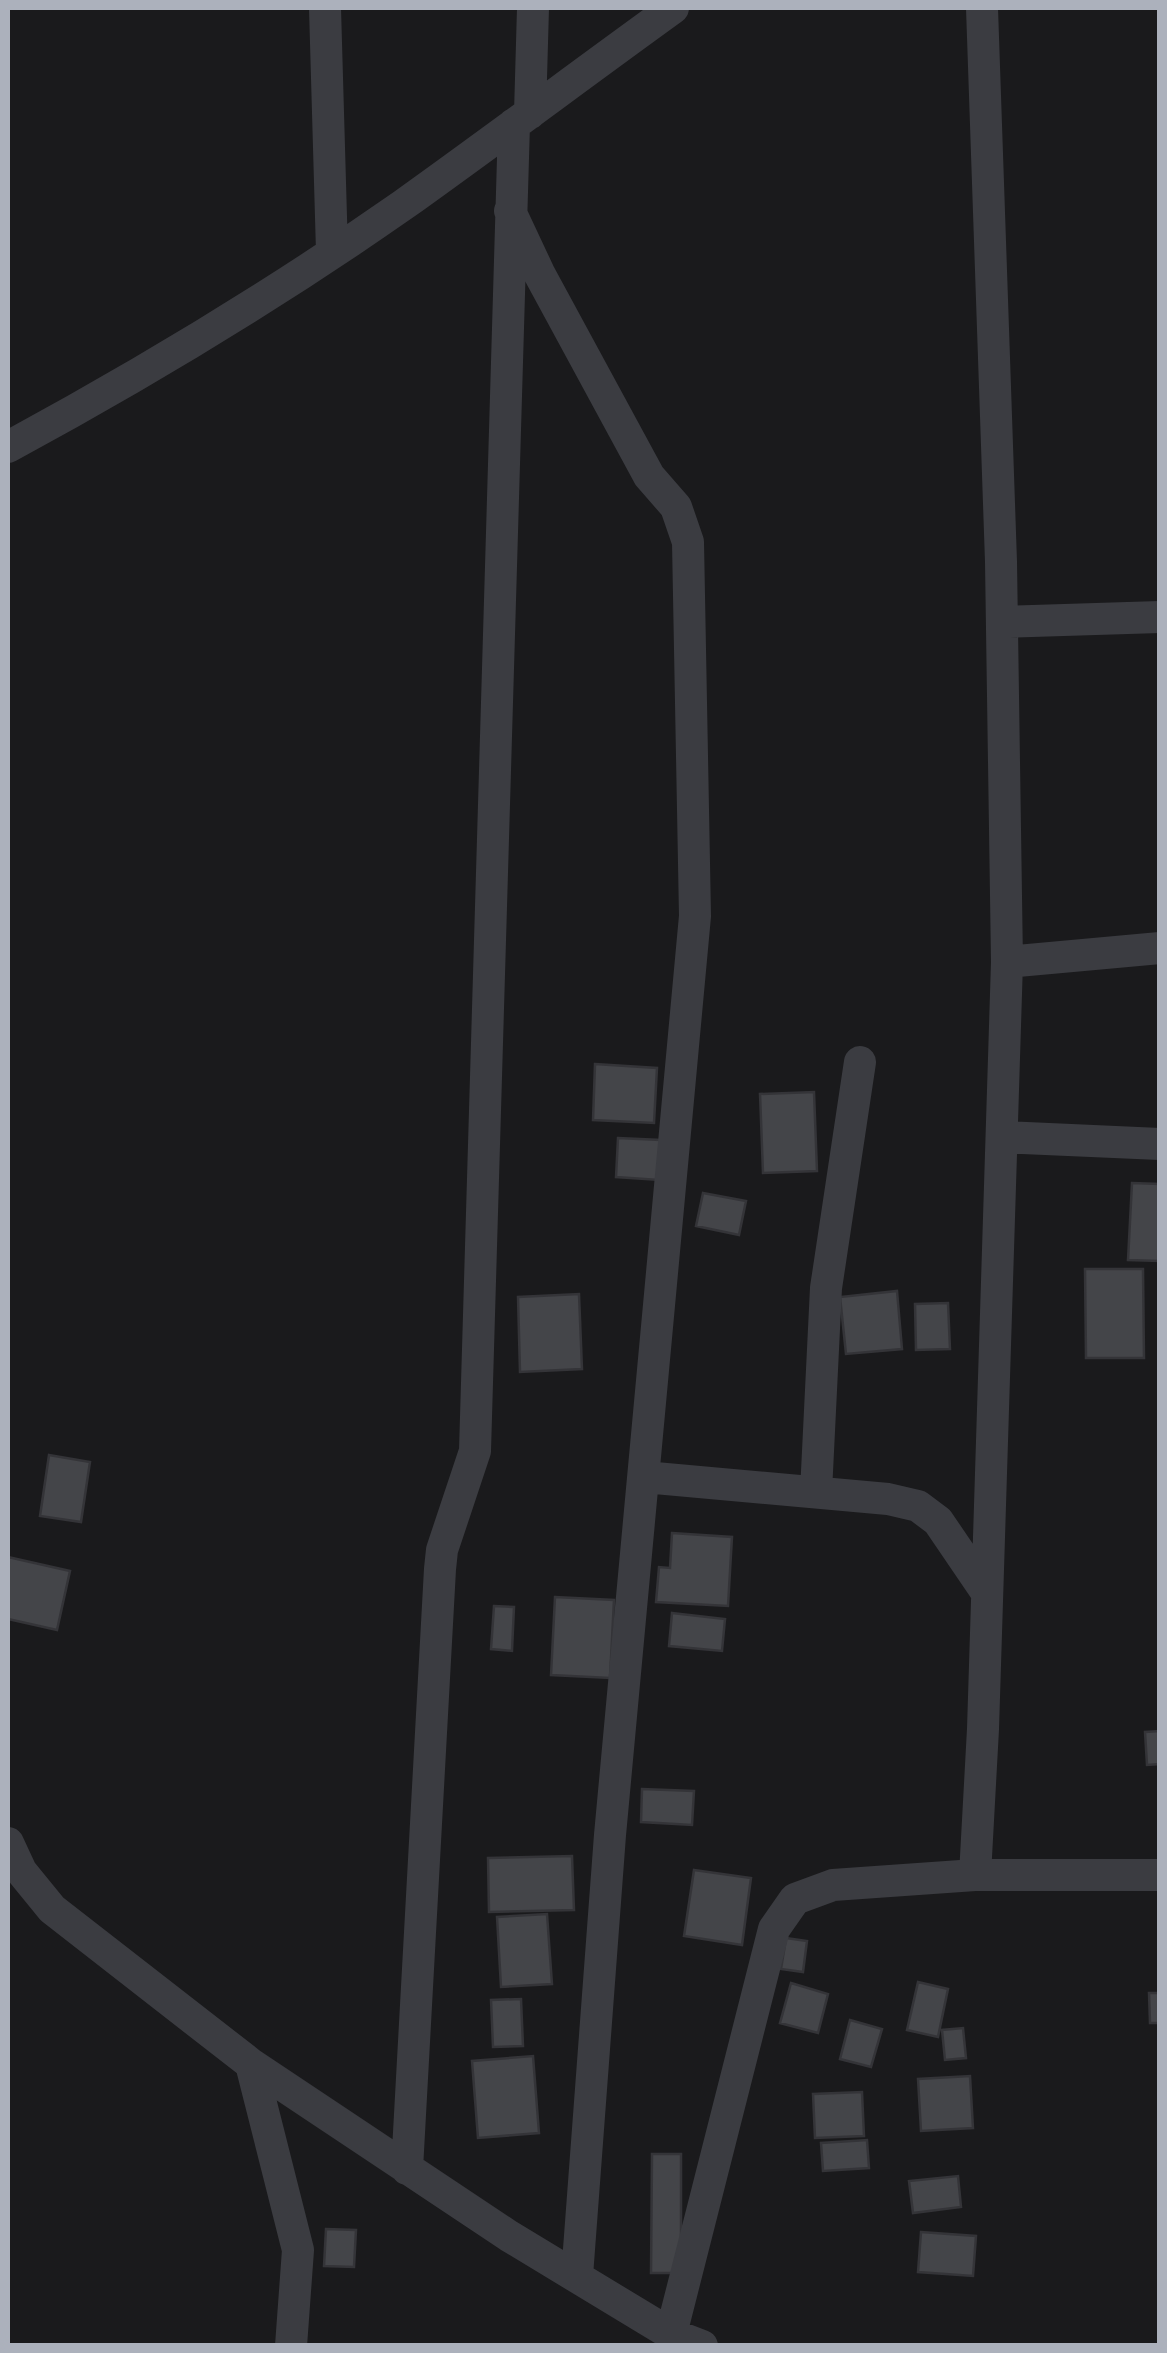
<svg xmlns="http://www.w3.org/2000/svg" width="1167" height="2353" viewBox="0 0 1167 2353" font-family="'Public Sans',sans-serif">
<rect width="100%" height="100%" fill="#1a1a1c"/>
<path fill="#444549" stroke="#343438" stroke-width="2.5" d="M 595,1064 L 657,1068 L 654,1123 L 593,1120 Z
M 814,1092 L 817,1171 L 763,1173 L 760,1094 Z
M 618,1138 L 661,1140 L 659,1180 L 616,1177 Z
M 1132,1183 L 1160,1184 L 1160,1261 L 1128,1260 Z
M 703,1193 L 746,1201 L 739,1235 L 696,1226 Z
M 1085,1269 L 1143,1269 L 1144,1358 L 1086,1358 Z
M 897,1291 L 902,1349 L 846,1354 L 840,1297 Z
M 579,1294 L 582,1369 L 520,1372 L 518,1297 Z
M 948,1303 L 950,1349 L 916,1350 L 915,1304 Z
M 49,1455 L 90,1462 L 81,1522 L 40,1516 Z
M 672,1533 L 732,1537 L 728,1606 L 656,1602 L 659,1567 L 670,1568 Z
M 8,1557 L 70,1571 L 57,1630 L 8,1619 Z
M 555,1597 L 614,1600 L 610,1678 L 551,1675 Z
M 494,1606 L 514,1607 L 512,1651 L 491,1649 Z
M 672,1613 L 725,1619 L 722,1651 L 669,1646 Z
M 1160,1731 L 1160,1764 L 1147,1765 L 1145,1732 Z
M 642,1789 L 694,1791 L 692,1825 L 641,1822 Z
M 572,1856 L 574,1910 L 489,1912 L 488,1858 Z
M 694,1870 L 751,1878 L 742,1945 L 684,1936 Z
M 547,1914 L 552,1984 L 501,1987 L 497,1917 Z
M 786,1938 L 807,1941 L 803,1972 L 781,1969 Z
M 918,1982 L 948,1989 L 938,2037 L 907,2030 Z
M 791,1983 L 828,1994 L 818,2033 L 780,2023 Z
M 1149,1993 L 1160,1993 L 1160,2023 L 1150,2023 Z
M 521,1999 L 523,2046 L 493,2047 L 491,2000 Z
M 850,2020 L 882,2029 L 871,2067 L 840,2059 Z
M 963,2028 L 966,2058 L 945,2060 L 942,2030 Z
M 533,2056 L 539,2133 L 478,2138 L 472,2061 Z
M 970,2076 L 973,2128 L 921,2131 L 918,2079 Z
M 862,2092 L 864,2136 L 815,2138 L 813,2094 Z
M 867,2140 L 869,2168 L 823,2171 L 821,2143 Z
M 652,2154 L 681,2154 L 681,2273 L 651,2273 Z
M 958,2176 L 961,2207 L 913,2213 L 909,2181 Z
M 326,2229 L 356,2230 L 354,2267 L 324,2266 Z
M 921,2232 L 976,2236 L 973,2276 L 918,2272 Z"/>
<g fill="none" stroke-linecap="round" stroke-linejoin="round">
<path stroke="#3b3c41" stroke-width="32" d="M 325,8 L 332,252
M 530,113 L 533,8
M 510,211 L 540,275 L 649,476 L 676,507 L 688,542 L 695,916 L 610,1835 L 577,2276
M 8,447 C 143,374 277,293 403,205 C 494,140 583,73 673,8
M 1002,622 L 1160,617
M 1007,962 L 1160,948
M 1002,1137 L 1160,1144
M 644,1477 L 888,1499 L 918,1506 L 938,1521 L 987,1593
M 816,1492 L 826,1288 L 860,1062
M 8,1843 L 21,1871 L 52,1909 L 251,2064 L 509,2236 L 671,2334 L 702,2346
M 975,1875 L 983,1729 L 1007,962 L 1001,562 L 982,8
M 251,2064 L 298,2250 L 291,2346
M 407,2169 L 440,1569 L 442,1550 L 475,1451 L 514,124
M 671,2334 L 774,1929 L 795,1899 L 833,1885 L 975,1875 L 1160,1875"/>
</g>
<rect width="1167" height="2353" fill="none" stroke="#acb1bc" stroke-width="20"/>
</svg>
